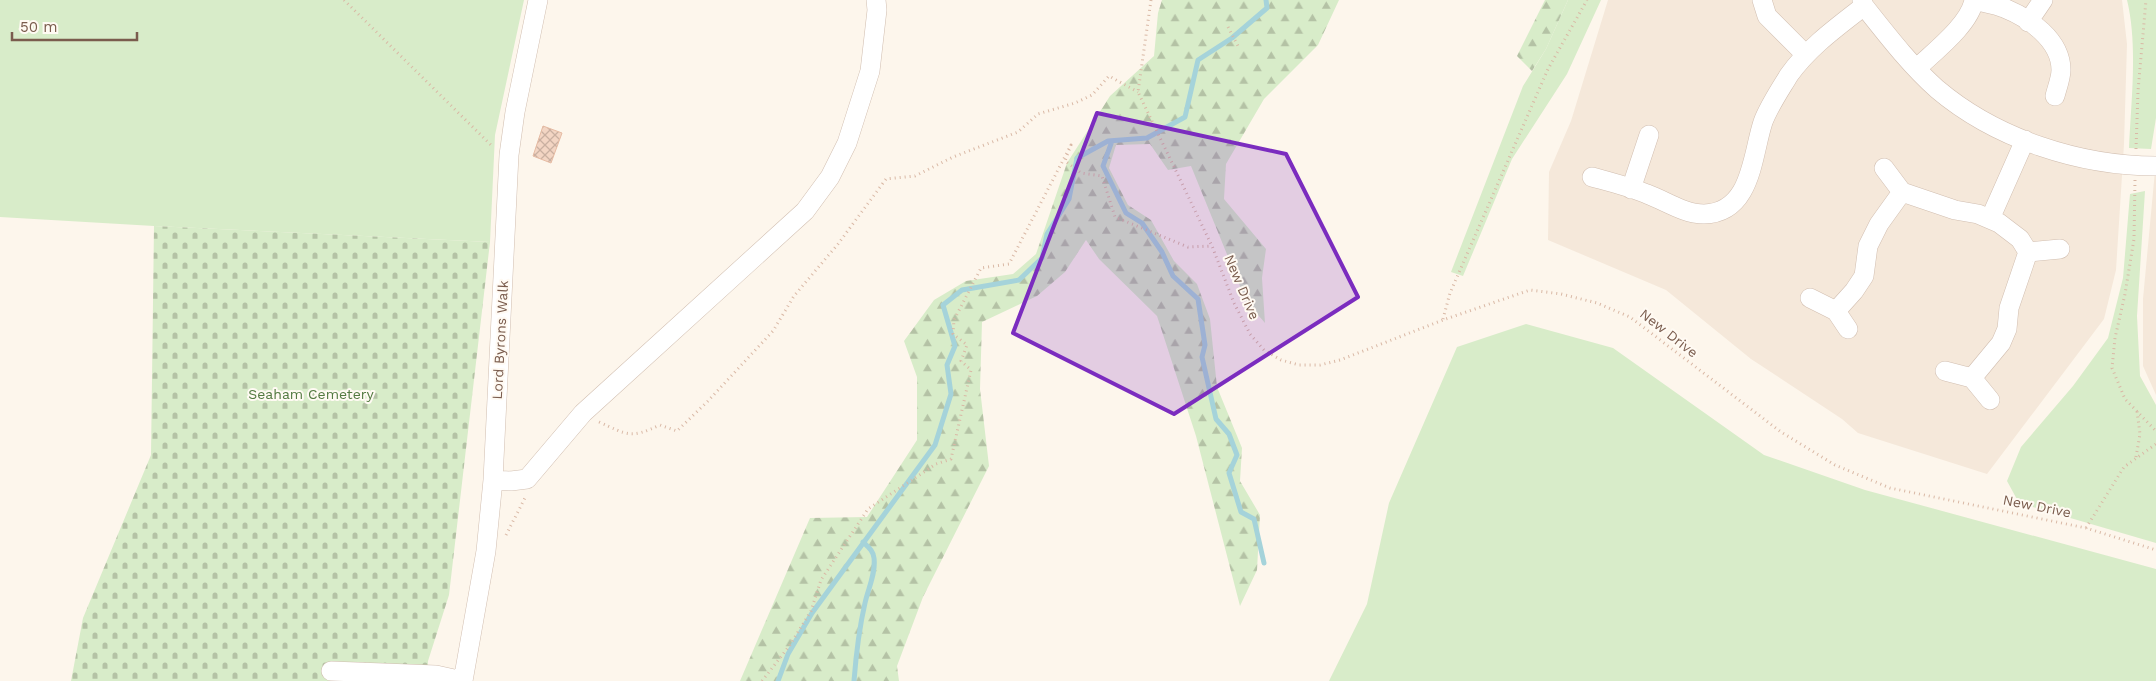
<svg xmlns="http://www.w3.org/2000/svg" width="2156" height="681" viewBox="0 0 2156 681" font-family="'Work Sans',sans-serif">
<defs>
<pattern id="forest-firs" width="22" height="20" patternUnits="userSpaceOnUse" patternTransform="scale(1.25)"><rect width="22" height="20" fill="#d8ecc9"/><path d="M5 1l3.5 6h-7zM16 11l3.5 6h-7z" fill="#b4c2a5"/></pattern>
<pattern id="cemetery-stones" width="16" height="16" patternUnits="userSpaceOnUse" patternTransform="scale(1.25)"><rect width="16" height="16" fill="#d8ecc9"/><path d="M2 7V4a2 2 0 0 1 4 0v3zM10 15v-3a2 2 0 0 1 4 0v3z" fill="#b4c2a5"/></pattern>
<pattern id="building-cross-hatch" width="8" height="8" patternUnits="userSpaceOnUse" patternTransform="scale(1.25)"><rect width="8" height="8" fill="#f3d5c3"/><path d="M0 0l8 8M0 8l8-8" fill="none" stroke="#cab0a1"/></pattern>
</defs>
<rect width="100%" height="100%" fill="#fdf6ec"/>
<path fill="#f5e8da" d="M 1608,0 L 2122,0 L 2127,44 L 2124,144 L 2116,270 L 2104,319 L 1987,474 L 1858,433 L 1842,419 L 1751,359 L 1666,290 L 1548,240 L 1549,172 L 1571,121 Z
M 2156,160 L 2156,395 L 2143,366 L 2143,299 Z"/>
<path fill="#d8ecc9" d="M 0,0 L 524,0 L 495,135 L 490,242 L 154,226 L 0,217 Z
M 1568,0 L 1601,0 L 1567,74 L 1512,159 L 1463,276 L 1451,272 L 1523,86 L 1546,49 Z
M 2127,0 L 2156,0 L 2156,118 L 2151,149 L 2129,148 C 2131,102 2138,45 2127,0 Z
M 2145,191 L 2137,316 L 2140,376 L 2156,405 L 2156,543 L 2019,503 L 2007,481 L 2021,447 L 2073,386 L 2108,338 L 2123,278 L 2130,194 Z
M 1526,324 L 1613,348 L 1764,455 L 1865,490 L 2156,569 L 2156,681 L 1329,681 L 1367,604 L 1389,503 L 1457,347 Z"/>
<path fill="url(#forest-firs)" d="M 1162,0 L 1339,0 L 1318,45 L 1264,99 L 1226,164 L 1224,199 L 1266,249 L 1262,278 L 1265,323 L 1246,301 L 1191,166 L 1168,170 L 1150,144 L 1116,145 L 1109,168 L 1128,205 L 1151,220 L 1174,261 L 1197,284 L 1210,319 L 1217,387 L 1242,448 L 1240,481 L 1260,515 L 1257,570 L 1240,606 L 1196,436 L 1157,316 L 1099,259 L 1086,240 L 1065,272 L 1037,296 L 982,322 L 980,389 L 989,466 L 923,597 L 897,666 L 899,681 L 740,681 L 810,518 L 867,517 L 917,440 L 917,377 L 904,341 L 934,300 L 966,281 L 1013,274 L 1036,254 L 1067,163 L 1110,96 L 1154,56 L 1158,13 Z
M 1545,0 L 1568,0 L 1546,49 L 1532,71 L 1517,56 Z"/>
<path fill="url(#cemetery-stones)" d="M 154,226 L 490,242 L 449,595 L 428,661 L 427,681 L 71,681 L 83,618 L 151,455 Z"/>
<g fill="none" stroke-linecap="round" stroke-linejoin="round">
<path stroke="#a5d3da" stroke-width="5" d="M 1112,141 L 1103,166 L 1126,213 L 1142,223 L 1162,252 L 1173,276 L 1198,299 L 1205,345 L 1202,357 L 1216,419 L 1229,434 L 1237,455 L 1229,473 L 1241,512 L 1254,519 L 1264,563
M 778,681 L 788,654 L 812,613 L 935,445 L 951,394 L 947,365 L 955,346 L 943,305 L 962,290 L 1019,280 L 1042,258 L 1047,234 L 1069,199 L 1077,158 L 1108,141 L 1147,138 L 1185,117 L 1198,60 L 1232,38 L 1267,8 L 1266,0
M 854,681 C 856,655 859,629 865,603 C 868,589 876,573 874,558 C 873,550 868,547 863,542"/>
</g>
<path fill="url(#building-cross-hatch)" stroke="#e6bba3" d="M 543,126 L 562,133 L 551,163 L 533,156 Z"/>
<g fill="none" stroke-linecap="round" stroke-linejoin="round">
<defs>
<path id="minor" d="M 1762,0 L 1767,16 L 1805,54
M 1862,0 L 1864,6 C 1887,35 1910,65 1937,89 C 1996,139 2080,166 2156,166
M 1974,0 C 1984,3 1995,4 2004,8 C 2029,18 2061,40 2061,70 C 2061,78 2057,88 2055,96
M 2028,22 L 2043,0
M 1917,68 C 1935,51 1970,24 1974,0
M 1884,168 L 1902,192
M 1592,177 C 1610,182 1630,187 1647,194 C 1666,201 1684,214 1704,214 C 1752,213 1752,155 1763,122 C 1769,106 1780,90 1789,75 C 1809,47 1837,27 1864,6
M 1631,189 L 1649,135
M 1990,219 L 2025,140
M 2028,252 L 2060,249
M 1810,298 L 1836,311 L 1848,329
M 1836,311 L 1854,291 L 1864,276 L 1868,246 L 1879,224 L 1902,192 L 1955,210 L 1978,214 L 1999,223 L 2020,239 L 2028,252 L 2009,308 L 2007,329 L 2001,343 L 1972,378
M 1945,371 L 1972,378 L 1990,400
M 493,480 L 511,481 L 527,479 L 583,413 L 805,211 L 830,177 L 847,143 L 870,71 L 877,10 L 876,0
M 331,671 L 436,675 L 463,681
M 463,681 L 486,551 L 493,480 L 509,155 L 515,112 L 538,0"/>
</defs>
<use href="#minor" stroke="#d1beb0" stroke-width="20"/>
<path stroke="#d9b8a5" stroke-width="3" stroke-dasharray="1 4" stroke-linecap="butt" d="M 344,0 L 493,147
M 1151,0 L 1138,92 L 1212,246 L 1234,303 L 1250,334 L 1264,350 L 1281,360 L 1299,365 L 1320,365 L 1340,360 L 1443,320 L 1530,290 L 1561,294 L 1597,303 L 1630,317 L 1781,432 L 1835,465 L 1890,488 L 2086,528 L 2156,550
M 1228,27 L 1238,46
M 2136,149 L 2138,91 L 2146,0
M 2135,180 L 2134,239 L 2125,294 L 2115,338 L 2112,368 L 2125,399 L 2156,431
M 1443,319 L 1450,293 L 1548,69 L 1587,0
M 599,422 C 628,435 630,439 660,425 L 677,431 L 708,401 L 773,331 L 794,296 L 838,244 L 886,179 L 915,176 L 953,157 L 1018,132 L 1038,114 L 1075,103 L 1092,95 L 1109,76 L 1138,92
M 2136,457 L 2140,434 L 2137,411
M 2086,528 L 2124,467 L 2156,444
M 506,535 L 526,496
M 762,681 L 790,645 L 811,611 L 821,580 L 868,509 L 936,464 L 951,459 L 971,370 L 961,361 L 967,345 L 953,334 L 954,320 L 981,268 L 1009,264 L 1071,145 L 1065,161 L 1081,173 L 1102,176 L 1115,217 L 1188,247 L 1212,246"/>
<use href="#minor" stroke="#fff" stroke-width="19"/>
</g>
<path fill="#7b2cbf" fill-opacity="0.2" stroke="#7b2cbf" stroke-width="4" stroke-linejoin="round" d="M 1097,113 L 1286,154 L 1358,297 L 1174,414 L 1013,333 Z"/>
<g text-anchor="middle" dominant-baseline="central" stroke-width="4" stroke-linejoin="round" paint-order="stroke">
<g font-size="14" fill="#7a5c4d" stroke="#fffaf3">
<text transform="translate(1242 287) rotate(67)">New Drive</text>
<text transform="translate(1669 333) rotate(38)">New Drive</text>
<text transform="translate(500 340) rotate(-87)">Lord Byrons Walk</text>
<text transform="translate(2037 506) rotate(11)">New Drive</text>
</g>
<g font-size="14" fill="#537a41" stroke="#fffaf3">
<text x="311" y="394">Seaham Cemetery</text>
</g>
</g>
<path d="M12 32v8h125v-8" fill="none" stroke="#7a5c4d" stroke-width="2.5"/>
<text x="20" y="32" font-size="15" fill="#7a5c4d" stroke="#fffaf3" stroke-width="4" paint-order="stroke">50 m</text>
</svg>
